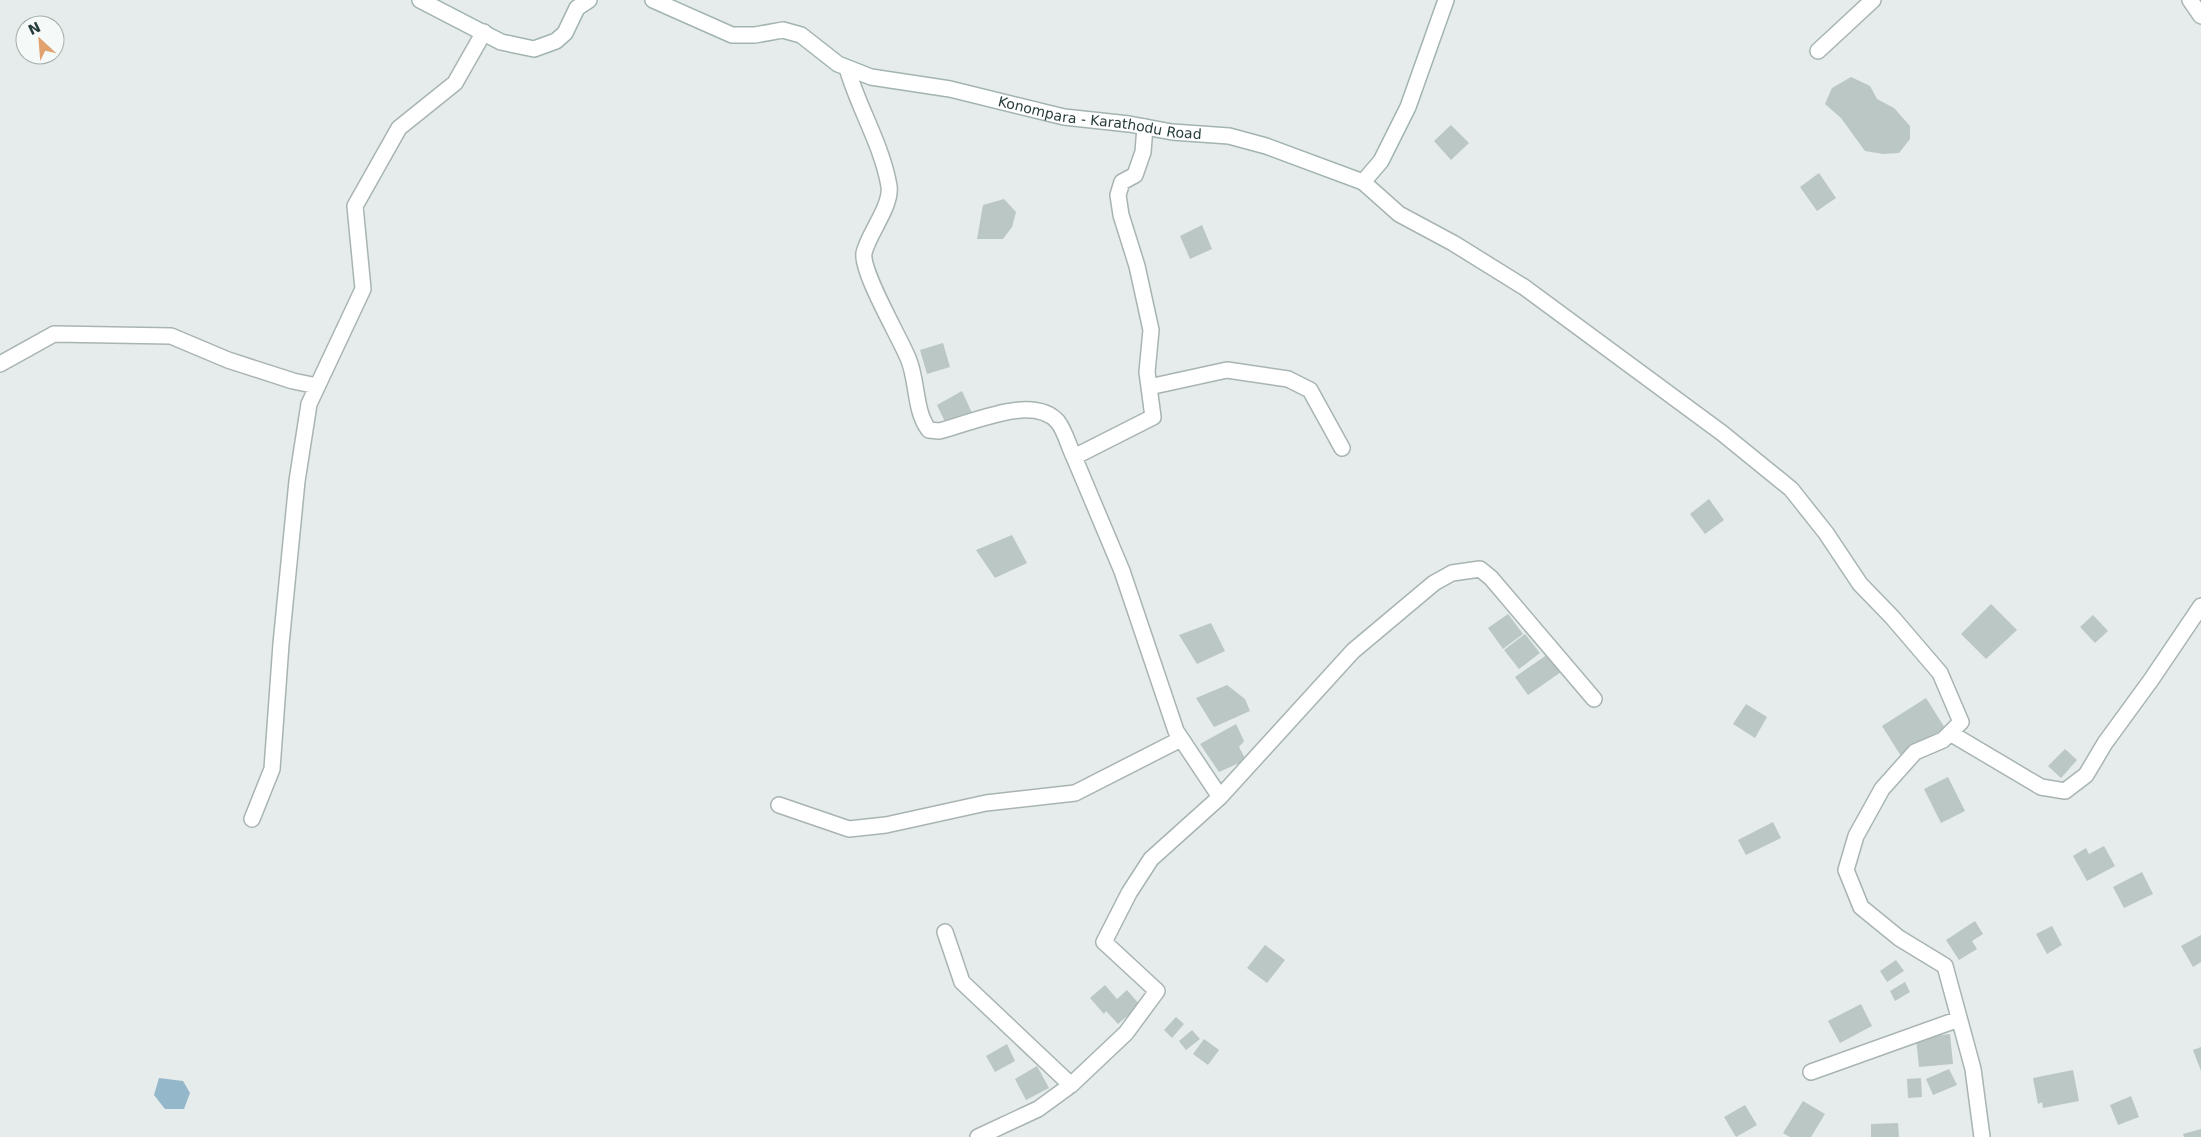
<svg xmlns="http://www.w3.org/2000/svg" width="2201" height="1137" viewBox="0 0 2201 1137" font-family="'DejaVu Sans',sans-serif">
<rect width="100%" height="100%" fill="#e5eceb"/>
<path fill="#94b7ca" d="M 159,1078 L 183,1081 L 190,1093 L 184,1109 L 165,1109 L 154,1095 Z"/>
<path fill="#bbc7c4" d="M 1851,77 L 1870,86 L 1877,99 L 1894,108 L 1910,126 L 1910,139 L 1899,153 L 1883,154 L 1865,151 L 1841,118 L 1825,104 L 1832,88 Z
M 1451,125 L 1469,143 L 1451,160 L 1434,141 Z
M 1819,173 L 1836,198 L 1817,211 L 1800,187 Z
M 1004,199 L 1016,212 L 1012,227 L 1003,239 L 977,239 L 983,205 Z
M 1202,225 L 1212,249 L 1190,259 L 1180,236 Z
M 943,343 L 950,367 L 927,374 L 920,350 Z
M 962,391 L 973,415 L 947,426 L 937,405 Z
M 1709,499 L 1724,520 L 1705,534 L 1690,514 Z
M 1012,535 L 1027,563 L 995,578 L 976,550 Z
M 1991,604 L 2017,630 L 1986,659 L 1961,634 Z
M 1508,614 L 1523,634 L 1503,649 L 1488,628 Z
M 2093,615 L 2108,631 L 2095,643 L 2080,627 Z
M 1211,623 L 1225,651 L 1197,664 L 1179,635 Z
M 1525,634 L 1540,653 L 1519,669 L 1504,650 Z
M 1548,654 L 1561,672 L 1528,695 L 1515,677 Z
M 1227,685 L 1245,699 L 1250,711 L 1214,727 L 1196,698 Z
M 1926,698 L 1945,728 L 1901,756 L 1882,726 Z
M 1746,704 L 1767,717 L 1755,738 L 1733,724 Z
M 1236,724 L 1244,741 L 1239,747 L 1246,760 L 1219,772 L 1200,744 Z
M 2065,749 L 2077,760 L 2061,778 L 2048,766 Z
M 1948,777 L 1965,811 L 1941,823 L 1924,789 Z
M 1773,822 L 1781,838 L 1746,855 L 1738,840 Z
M 2104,846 L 2115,866 L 2087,881 L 2073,856 L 2086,848 L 2089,854 Z
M 2142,872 L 2153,894 L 2124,908 L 2113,887 Z
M 1975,921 L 1983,934 L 1972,941 L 1977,949 L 1959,960 L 1946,940 Z
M 2052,926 L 2062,945 L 2047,954 L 2036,934 Z
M 2201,935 L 2201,962 L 2193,967 L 2181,946 Z
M 1265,945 L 1285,960 L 1267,983 L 1247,968 Z
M 1896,960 L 1904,971 L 1887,982 L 1880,971 Z
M 1905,982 L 1910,992 L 1895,1001 L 1890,991 Z
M 1105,985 L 1117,999 L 1127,990 L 1140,1005 L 1118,1024 L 1106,1011 L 1104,1014 L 1090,998 Z
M 1861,1004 L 1872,1026 L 1840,1043 L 1828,1021 Z
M 1176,1017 L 1184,1024 L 1172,1038 L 1164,1030 Z
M 1192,1030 L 1200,1039 L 1186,1050 L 1179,1041 Z
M 1950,1034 L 1953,1064 L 1919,1067 L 1916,1038 Z
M 1204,1039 L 1219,1050 L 1208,1065 L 1193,1054 Z
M 1007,1044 L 1015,1061 L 995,1072 L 986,1056 Z
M 2201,1047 L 2201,1071 L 2193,1050 Z
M 1037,1066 L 1049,1088 L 1026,1100 L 1015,1079 Z
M 1949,1069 L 1957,1085 L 1933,1095 L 1926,1079 Z
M 2073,1070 L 2079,1101 L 2043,1108 L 2042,1102 L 2038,1104 L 2033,1078 Z
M 1921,1078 L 1922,1097 L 1908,1098 L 1907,1079 Z
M 2131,1096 L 2139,1117 L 2118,1125 L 2110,1105 Z
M 1803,1101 L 1825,1114 L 1811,1137 L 1790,1137 L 1783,1133 Z
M 1745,1105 L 1757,1125 L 1736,1137 L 1724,1117 Z
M 1898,1123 L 1899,1137 L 1871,1137 L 1871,1124 Z
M 2201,1129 L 2201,1137 L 2184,1137 L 2183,1134 Z"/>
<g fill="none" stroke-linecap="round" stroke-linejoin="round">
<defs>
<path id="minor" d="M 2190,0 L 2201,16
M 1818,51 L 1873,0
M 847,68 C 858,107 882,145 889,186 C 892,206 868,234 864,253 C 861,272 900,338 908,358 C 918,381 914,411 929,430 L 939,431 C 970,424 1033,393 1058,422 C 1065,431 1069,447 1074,457
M 1363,182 L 1399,214 L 1453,243 L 1524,287 L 1722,433 L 1791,489 L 1826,533 L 1860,584 L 1892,617 L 1940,673 L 1961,722 L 1943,740 L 1915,752 L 1882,789 L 1856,836 L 1846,870 L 1861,907 L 1899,938 L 1945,966 L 1973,1069 L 1982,1137
M 0,364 L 54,334 L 171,336 L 228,360 L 293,381 L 317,386
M 1149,387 L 1227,370 L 1288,379 L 1310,390 L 1342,448
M 1950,733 L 2041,787 L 2065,791 L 2086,775 L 2105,743 L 2151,680 L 2201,606
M 1220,797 L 1353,651 L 1434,583 L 1452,573 L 1480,569 L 1491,578 L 1594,699
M 779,805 L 849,829 L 886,825 L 986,803 L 1075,793 L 1181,739
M 252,819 L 272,769 L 281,644 L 297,481 L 309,404 L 363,289 L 355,206 L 399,128 L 455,83 L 484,32
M 945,932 L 962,982 L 1071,1085
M 1811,1072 L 1959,1019
M 978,1137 L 1038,1109 L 1071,1085 L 1126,1033 L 1157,991 L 1104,942 L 1129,893 L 1151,859 L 1220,797 L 1176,731 L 1122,571 L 1074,457 L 1153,417 L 1147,372 L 1151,330 L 1137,266 L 1121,215 L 1118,195 L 1122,182 L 1135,175 L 1143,152 L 1145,127"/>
<g id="secondary">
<path d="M 420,0 L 501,42 L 534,49 L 556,41 L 565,33 L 577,8 L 589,0"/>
<path id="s1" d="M 653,0 L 732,35 L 755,35 L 783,30 L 801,35 L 838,64 L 871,77 L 950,89 L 1064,117 L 1129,124 L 1172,132 L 1229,136 L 1266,146 L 1363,182 L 1381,161 L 1408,107 L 1446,0"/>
</g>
</defs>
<use href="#minor" stroke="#a8b4b3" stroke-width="18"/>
<use href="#secondary" stroke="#a2b4b1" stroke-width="18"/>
<use href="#minor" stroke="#fff" stroke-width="15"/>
<use href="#secondary" stroke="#fff" stroke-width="15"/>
</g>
<g text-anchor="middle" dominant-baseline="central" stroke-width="4" stroke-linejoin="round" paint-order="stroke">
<g font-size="14" fill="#263c3b" stroke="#f5f9f8">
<text stroke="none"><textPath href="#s1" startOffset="472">Konompara - Karathodu Road</textPath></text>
</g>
</g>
<g transform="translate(40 40) rotate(334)"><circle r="24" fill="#f5f9f8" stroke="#a2adac"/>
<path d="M0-4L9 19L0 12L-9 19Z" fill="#e1a26f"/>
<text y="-8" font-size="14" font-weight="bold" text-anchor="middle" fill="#263c3b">N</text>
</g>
</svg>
